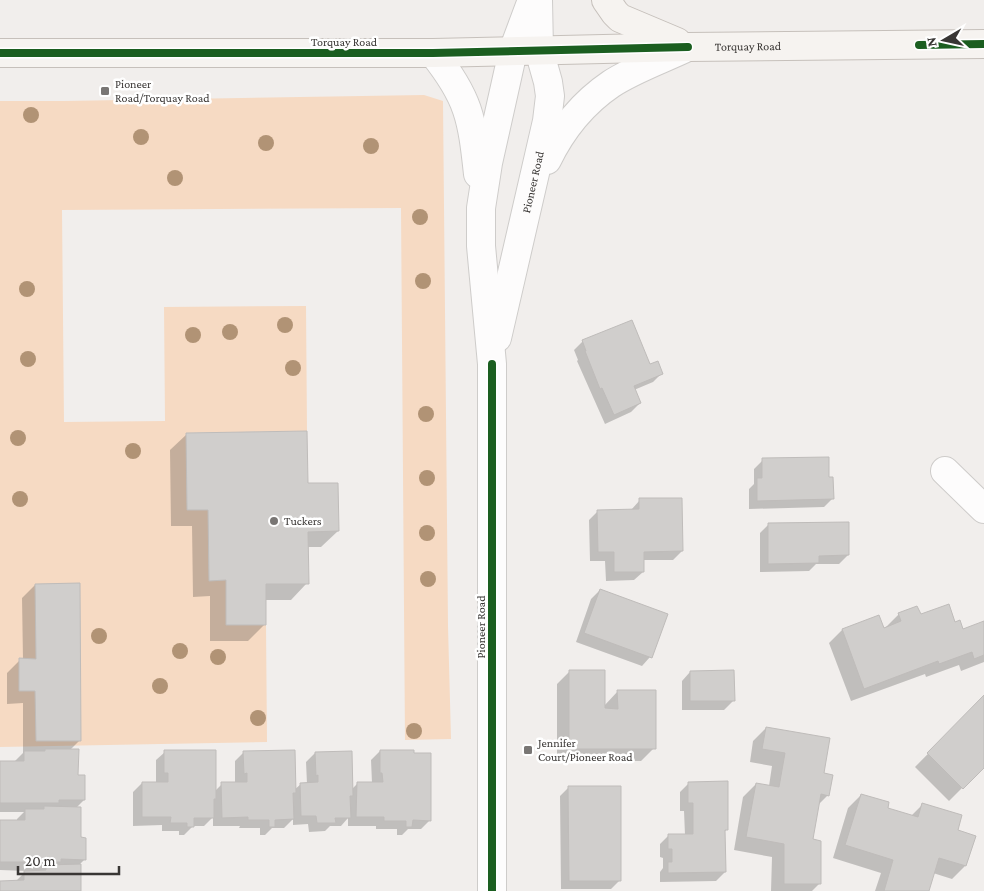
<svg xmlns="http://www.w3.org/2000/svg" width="984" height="891" viewBox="0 0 984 891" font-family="'Crimson Pro',serif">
<rect width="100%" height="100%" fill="#f1eeec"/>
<path fill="#f6dac3" d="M 424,95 L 443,101 L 448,626 L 451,739 L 405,740 L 401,208 L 62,210 L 64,422 L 165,421 L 164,307 L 306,306 L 307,431 L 186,433 L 187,510 L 208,510 L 209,581 L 226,580 L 226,625 L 266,625 L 267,742 L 0,747 L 0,101 L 64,101 Z"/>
<path fill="#0003" d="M 583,341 L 649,366 L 662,373 L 653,382 L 634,390 L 640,403 L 631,412 L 605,424 L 577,361 L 578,360 L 574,350 Z
M 187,434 L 307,484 L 338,531 L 321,547 L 307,547 L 307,583 L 291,600 L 265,600 L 265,624 L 248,641 L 210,641 L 210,596 L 193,597 L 192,526 L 171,526 L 170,450 Z
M 763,460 L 828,479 L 833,498 L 824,507 L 749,509 L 749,489 L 754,484 L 754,469 Z
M 640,500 L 682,551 L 673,560 L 643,560 L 643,572 L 634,580 L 606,581 L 605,561 L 590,561 L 589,520 L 598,511 L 631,510 Z
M 769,524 L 848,555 L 839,564 L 816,564 L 809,571 L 760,572 L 760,533 Z
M 35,585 L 80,740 L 70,750 L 84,800 L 76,808 L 85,859 L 80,864 L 80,891 L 0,891 L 0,882 L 15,882 L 26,871 L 0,870 L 0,822 L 17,822 L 17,819 L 24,812 L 0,812 L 0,762 L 15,761 L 23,753 L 23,703 L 7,704 L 7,673 L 20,660 L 23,660 L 22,598 Z
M 600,590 L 650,657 L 642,666 L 576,642 L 591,599 Z
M 899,614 L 920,616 L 955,623 L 963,631 L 984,623 L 984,662 L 961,671 L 959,665 L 926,677 L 925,674 L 851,701 L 829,643 L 842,630 L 887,629 L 886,627 Z
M 570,671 L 604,706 L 618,691 L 654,748 L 641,761 L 557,761 L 557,684 Z
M 690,672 L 733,701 L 724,710 L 682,710 L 682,681 Z
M 984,697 L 984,766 L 949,801 L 915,767 Z
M 766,728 L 823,774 L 828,795 L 818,805 L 812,840 L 820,883 L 812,891 L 771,891 L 772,857 L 734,850 L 743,797 L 756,784 L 769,786 L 772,766 L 750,762 L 753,741 Z
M 380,751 L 430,820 L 421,829 L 408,829 L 402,835 L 397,835 L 397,829 L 376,829 L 376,826 L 348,826 L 348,818 L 341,826 L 330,826 L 325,831 L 309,832 L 308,824 L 293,825 L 293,819 L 284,828 L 272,828 L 265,835 L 260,835 L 260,828 L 239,828 L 240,826 L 213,826 L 213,817 L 204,826 L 193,826 L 184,835 L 179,835 L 179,831 L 162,831 L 162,825 L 133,826 L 133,792 L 142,783 L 156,783 L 156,760 L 165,752 L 215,791 L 222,784 L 235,783 L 235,761 L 244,752 L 294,790 L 301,784 L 307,784 L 306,762 L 315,753 L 352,789 L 358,783 L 372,783 L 371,760 Z
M 689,783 L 727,829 L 724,832 L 725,872 L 716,881 L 660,882 L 660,872 L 663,868 L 663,858 L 660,857 L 660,844 L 669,835 L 685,835 L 684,811 L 680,811 L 680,792 Z
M 569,787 L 620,880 L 611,889 L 561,889 L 560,796 Z
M 861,795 L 886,809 L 911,816 L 923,804 L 956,831 L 965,866 L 952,879 L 933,873 L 927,891 L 875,891 L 881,873 L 833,858 L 848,808 Z"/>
<path fill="#d0cecc" stroke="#bfbcba" d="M 632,320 L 650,364 L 658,361 L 663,374 L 634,386 L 641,403 L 614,415 L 602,388 L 600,389 L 585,351 L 586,351 L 582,340 Z
M 307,431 L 308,483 L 338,483 L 339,531 L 308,532 L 309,584 L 266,584 L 266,625 L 226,625 L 226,580 L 209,581 L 208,510 L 187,510 L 186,433 Z
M 829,457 L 829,477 L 833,477 L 834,499 L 757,501 L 757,478 L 762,478 L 762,458 Z
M 639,498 L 682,498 L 683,551 L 644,552 L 644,572 L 614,572 L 614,552 L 598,552 L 597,510 L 639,509 Z
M 849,522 L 849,555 L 819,556 L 819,563 L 768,564 L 768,523 Z
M 80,583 L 81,741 L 36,741 L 35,691 L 19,691 L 19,658 L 36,659 L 35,584 Z
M 600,589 L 668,614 L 652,658 L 584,633 Z
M 949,604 L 955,622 L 960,620 L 963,629 L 984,621 L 984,655 L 974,659 L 972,652 L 939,664 L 938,661 L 864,689 L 842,629 L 879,615 L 884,628 L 901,621 L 898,613 L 917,606 L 921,614 Z
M 569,670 L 605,670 L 605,708 L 618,709 L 617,690 L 656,690 L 656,749 L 569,749 Z
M 734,670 L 735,701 L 690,701 L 690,671 Z
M 984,695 L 984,768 L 963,789 L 927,753 Z
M 766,727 L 830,738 L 824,773 L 833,775 L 829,796 L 821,794 L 813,839 L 821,841 L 821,884 L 784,884 L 784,844 L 746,837 L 756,783 L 779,787 L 785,753 L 762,749 Z
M 45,749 L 79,749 L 78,775 L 85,775 L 85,800 L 59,800 L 59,803 L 0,803 L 0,761 L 24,761 L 24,751 L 45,751 Z
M 164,750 L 216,750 L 216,799 L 214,799 L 214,818 L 194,818 L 194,827 L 187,827 L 187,823 L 170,823 L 171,817 L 142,817 L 142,782 L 168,782 L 168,773 L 164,773 Z
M 295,750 L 296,793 L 293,793 L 294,819 L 275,820 L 275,827 L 269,827 L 269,820 L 248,820 L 248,817 L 222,818 L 221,782 L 247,782 L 247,773 L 244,774 L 243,751 Z
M 380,750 L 414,750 L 414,753 L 431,753 L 431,821 L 413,820 L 412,827 L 406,827 L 406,821 L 384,821 L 384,817 L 356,817 L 357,782 L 383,782 L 382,773 L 380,773 Z
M 352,751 L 353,796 L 350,796 L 351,818 L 335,818 L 336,823 L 317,823 L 316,816 L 301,816 L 300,783 L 318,782 L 318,775 L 316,776 L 315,752 Z
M 728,781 L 728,830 L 725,830 L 726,872 L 668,873 L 668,862 L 672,862 L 672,849 L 668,849 L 668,834 L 693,834 L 693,803 L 688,803 L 688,782 Z
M 568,786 L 621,786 L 621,881 L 569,881 Z
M 861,794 L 889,802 L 888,808 L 918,817 L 922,803 L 962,815 L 958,830 L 976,836 L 966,866 L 939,858 L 929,891 L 884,891 L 893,860 L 845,845 Z
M 44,806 L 81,807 L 81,837 L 86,838 L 86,860 L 61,859 L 61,862 L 0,862 L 0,820 L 25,820 L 25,809 L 44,809 Z
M 81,864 L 81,891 L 0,891 L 0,881 L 24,880 L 24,871 L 46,870 L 46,865 Z"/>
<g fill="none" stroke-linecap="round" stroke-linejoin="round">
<defs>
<path id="street" d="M 945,471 L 984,509"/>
<g id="secondary">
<path d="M 433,53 C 469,98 472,118 478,174"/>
<path d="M 547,160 C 561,131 583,103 611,84 C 634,69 663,59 688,47"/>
<path id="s1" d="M 497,338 L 547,121 L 550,96 L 548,82 L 539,50 L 538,0"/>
<path d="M 492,891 L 492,364 L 481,246 L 481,208 L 488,163 L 513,51 L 532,0"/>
</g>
<g id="primary">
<path d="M 606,0 L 615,13 L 620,18 L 677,42"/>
<path id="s2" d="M 0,53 L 433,53 L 688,47 L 984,44"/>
</g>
</defs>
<use href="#street" stroke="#ceccca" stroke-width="30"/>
<use href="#secondary" stroke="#ceccca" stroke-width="30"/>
<use href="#primary" stroke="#c6c0bb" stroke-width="30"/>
<use href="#street" stroke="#fdfcfc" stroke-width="28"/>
<use href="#secondary" stroke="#fdfcfc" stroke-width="28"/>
<use href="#primary" stroke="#f6f3f0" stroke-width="28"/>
<defs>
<path id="cycleway" d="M 919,45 L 984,44
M 0,53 L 433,53 L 688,47
M 492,891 L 492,364"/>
</defs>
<use href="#cycleway" stroke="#fff" stroke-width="11"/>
<use href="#cycleway" stroke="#1b5e20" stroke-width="8"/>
</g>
<g fill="#b19375">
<circle cx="31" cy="115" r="8"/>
<circle cx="141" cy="137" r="8"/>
<circle cx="266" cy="143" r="8"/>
<circle cx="371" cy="146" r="8"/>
<circle cx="175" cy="178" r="8"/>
<circle cx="420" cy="217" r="8"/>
<circle cx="423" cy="281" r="8"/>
<circle cx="27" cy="289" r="8"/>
<circle cx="285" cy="325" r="8"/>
<circle cx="230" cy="332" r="8"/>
<circle cx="193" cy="335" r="8"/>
<circle cx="28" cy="359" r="8"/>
<circle cx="293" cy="368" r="8"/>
<circle cx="426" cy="414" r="8"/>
<circle cx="18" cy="438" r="8"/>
<circle cx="133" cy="451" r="8"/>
<circle cx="427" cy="478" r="8"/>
<circle cx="20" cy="499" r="8"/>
<circle cx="427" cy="533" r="8"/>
<circle cx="428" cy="579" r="8"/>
<circle cx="99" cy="636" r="8"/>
<circle cx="180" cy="651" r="8"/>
<circle cx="218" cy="657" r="8"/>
<circle cx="160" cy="686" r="8"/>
<circle cx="258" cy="718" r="8"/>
<circle cx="414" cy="731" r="8"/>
</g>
<g fill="#797674" stroke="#fff" stroke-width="2">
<rect x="100" y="86" width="10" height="10" rx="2.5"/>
<circle cx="274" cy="521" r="5"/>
<rect x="523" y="745" width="10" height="10" rx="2.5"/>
</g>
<g text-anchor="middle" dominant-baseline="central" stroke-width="5" stroke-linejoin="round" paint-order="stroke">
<g font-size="12" fill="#393634" stroke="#fff">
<text x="344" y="42">Torquay Road</text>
<text stroke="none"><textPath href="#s2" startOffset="748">Torquay Road</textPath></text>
<text stroke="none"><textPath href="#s1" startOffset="160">Pioneer Road</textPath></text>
<text transform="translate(481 627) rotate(-90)">Pioneer Road</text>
</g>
<g font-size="12" fill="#393634" stroke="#fff" text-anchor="start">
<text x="115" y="84">Pioneer<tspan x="115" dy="14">Road/Torquay Road</tspan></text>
<text x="284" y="521">Tuckers</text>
<text x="538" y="743">Jennifer<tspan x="538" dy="14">Court/Pioneer Road</tspan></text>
</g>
</g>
<g transform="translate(944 40) rotate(261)" stroke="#ffffff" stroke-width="4" paint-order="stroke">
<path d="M0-4L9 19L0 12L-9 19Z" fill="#393634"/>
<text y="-8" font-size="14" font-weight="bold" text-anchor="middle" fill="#393634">N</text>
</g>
<path d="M18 866v8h101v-8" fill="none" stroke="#393634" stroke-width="2.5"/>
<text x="25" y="866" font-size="15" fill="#393634" stroke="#ffffff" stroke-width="4" paint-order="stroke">20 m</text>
</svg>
